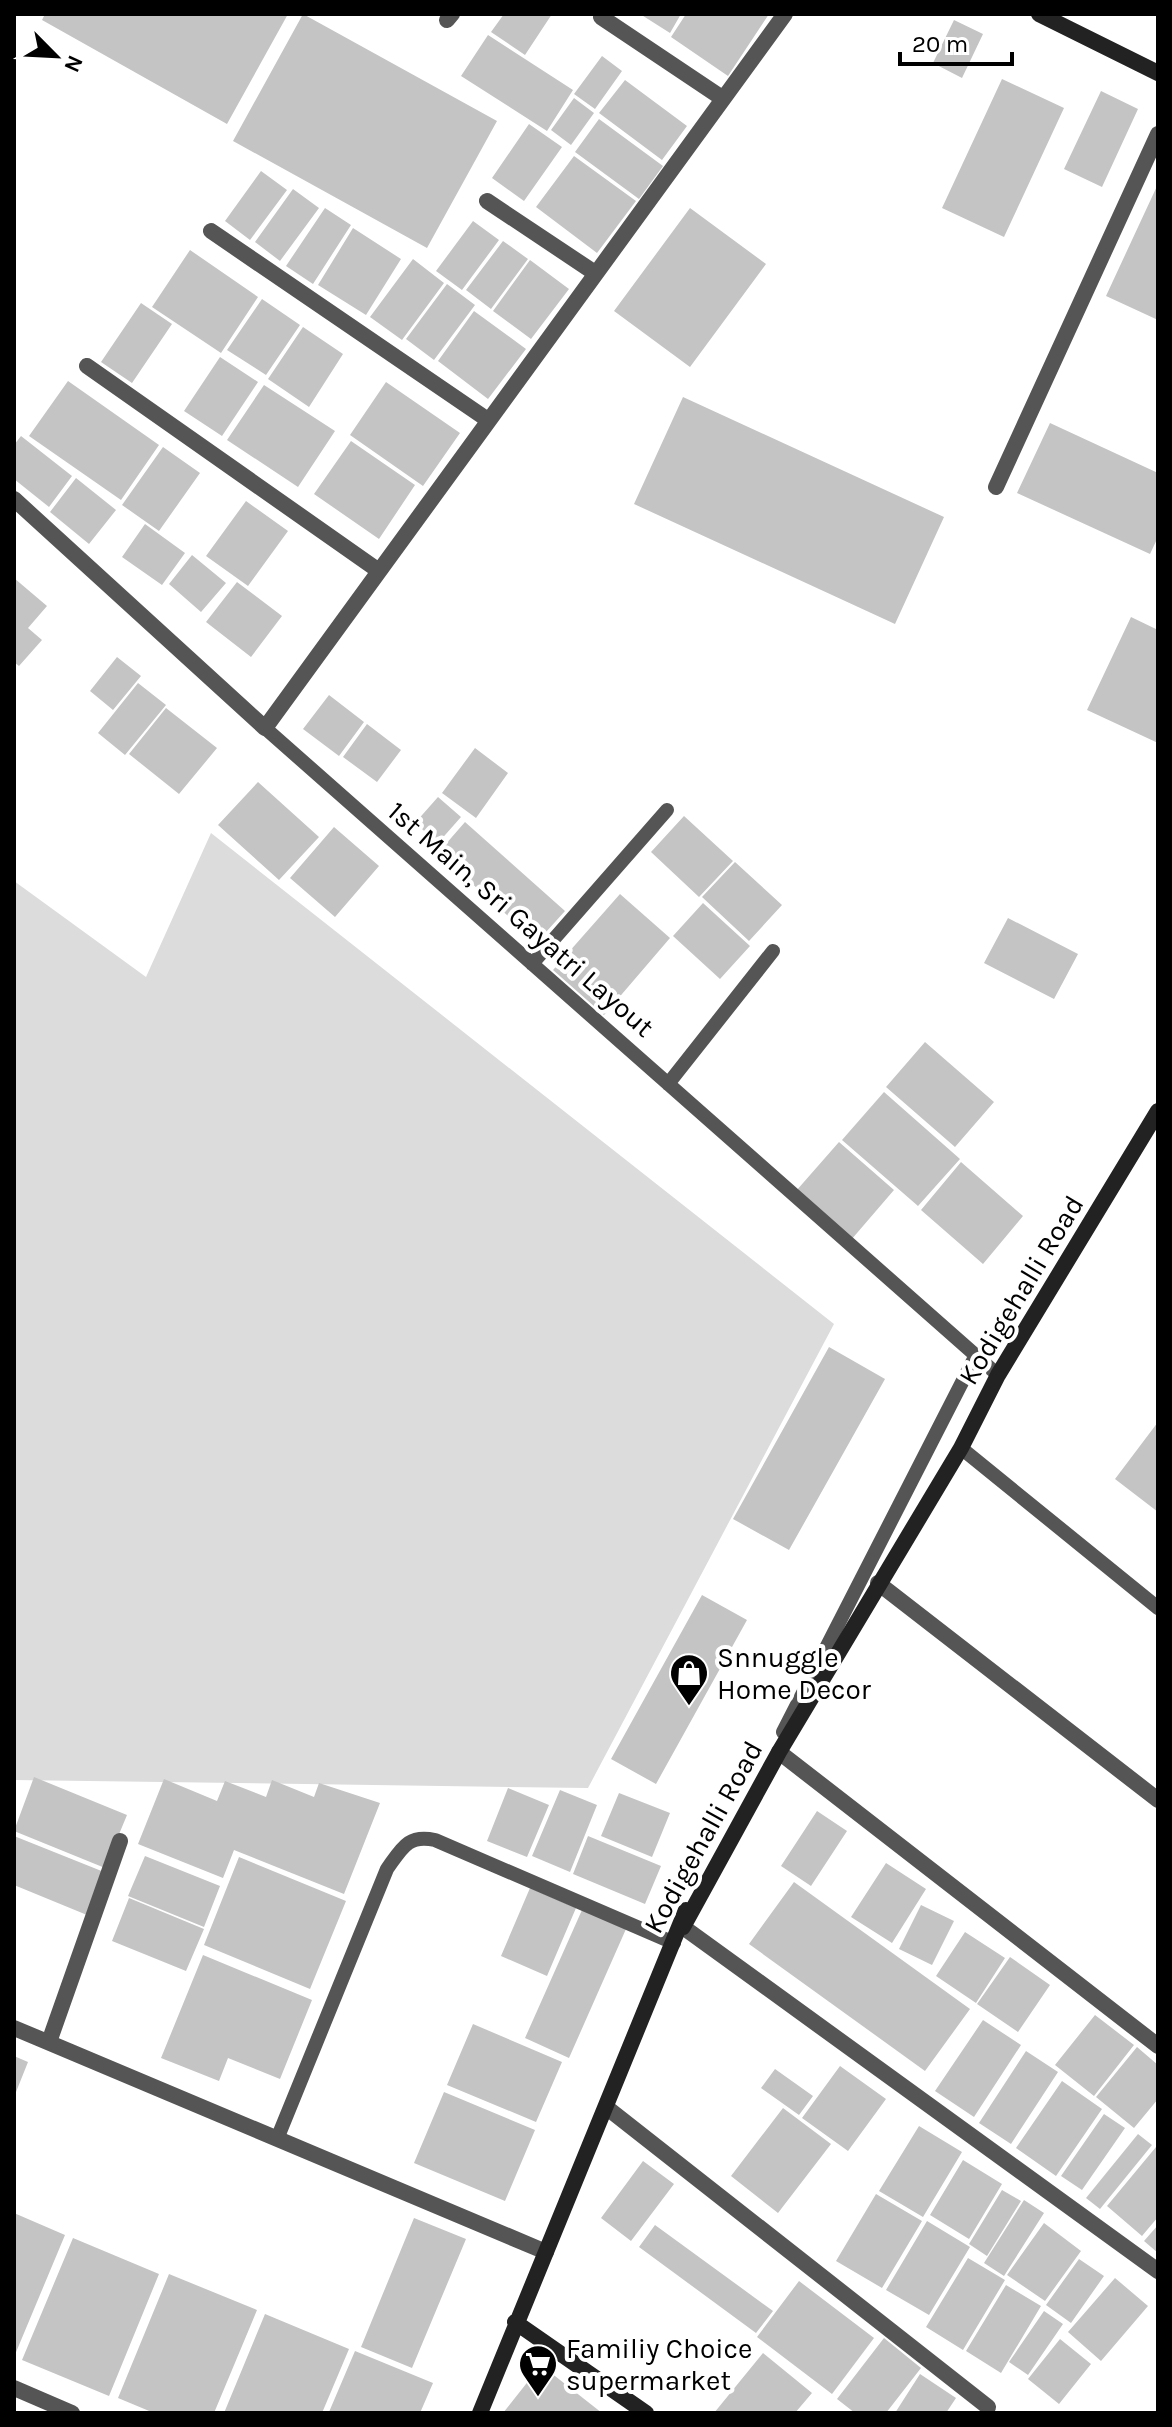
<svg xmlns="http://www.w3.org/2000/svg" width="1172" height="2427" viewBox="0 0 1172 2427" font-family="Karla,sans-serif">
<rect width="100%" height="100%" fill="#fff"/>
<path fill="#dcdcdc" d="M 211,833 L 834,1324 L 588,1788 L 14,1780 L 14,881 L 146,977 Z"/>
<path fill="#c4c4c4" d="M 45,14 L 288,14 L 227,124 L 42,20 Z
M 303,14 L 497,121 L 427,248 L 233,141 Z
M 504,14 L 552,14 L 525,55 L 491,32 Z
M 640,14 L 681,14 L 670,33 Z
M 686,14 L 769,14 L 728,76 L 671,37 Z
M 954,20 L 983,34 L 962,78 L 933,63 Z
M 488,35 L 573,90 L 547,131 L 461,76 Z
M 602,56 L 622,71 L 595,109 L 574,94 Z
M 1002,79 L 1064,108 L 1004,237 L 942,208 Z
M 625,80 L 687,126 L 662,160 L 599,113 Z
M 1101,91 L 1138,109 L 1102,187 L 1064,169 Z
M 574,98 L 594,113 L 571,145 L 551,130 Z
M 599,119 L 663,166 L 639,199 L 575,152 Z
M 529,124 L 562,147 L 524,201 L 492,178 Z
M 574,156 L 636,201 L 597,253 L 536,207 Z
M 261,171 L 287,190 L 250,240 L 225,221 Z
M 1158,184 L 1158,320 L 1106,296 Z
M 293,189 L 319,208 L 280,261 L 255,242 Z
M 325,208 L 351,225 L 313,284 L 286,266 Z
M 690,208 L 766,264 L 690,367 L 614,311 Z
M 473,221 L 499,240 L 462,290 L 436,271 Z
M 353,228 L 401,259 L 366,315 L 318,285 Z
M 503,241 L 528,259 L 491,309 L 466,290 Z
M 190,250 L 258,297 L 221,353 L 152,307 Z
M 413,259 L 444,283 L 402,340 L 370,317 Z
M 530,260 L 569,289 L 531,339 L 493,311 Z
M 447,284 L 475,305 L 434,360 L 406,339 Z
M 262,299 L 300,325 L 266,375 L 227,350 Z
M 141,303 L 172,324 L 132,383 L 101,362 Z
M 474,311 L 526,349 L 488,399 L 438,361 Z
M 303,327 L 343,354 L 309,407 L 268,379 Z
M 220,357 L 258,382 L 222,436 L 184,411 Z
M 68,381 L 159,445 L 121,500 L 29,436 Z
M 386,382 L 460,433 L 423,486 L 350,435 Z
M 264,385 L 335,431 L 298,487 L 227,440 Z
M 683,397 L 944,517 L 895,624 L 634,504 Z
M 1050,423 L 1158,473 L 1158,537 L 1150,554 L 1017,493 Z
M 21,436 L 72,476 L 49,507 L 14,479 L 14,445 Z
M 351,441 L 415,485 L 379,539 L 314,494 Z
M 163,447 L 200,473 L 159,531 L 122,505 Z
M 76,478 L 116,510 L 89,544 L 50,512 Z
M 246,501 L 288,531 L 248,586 L 206,556 Z
M 145,524 L 185,553 L 162,585 L 122,557 Z
M 192,555 L 226,583 L 201,612 L 169,584 Z
M 14,578 L 47,606 L 28,628 L 42,640 L 19,666 L 14,662 Z
M 237,582 L 282,616 L 251,657 L 206,622 Z
M 1131,617 L 1158,630 L 1158,743 L 1087,710 Z
M 117,657 L 141,676 L 113,710 L 90,691 Z
M 138,683 L 166,705 L 125,755 L 98,733 Z
M 329,695 L 364,722 L 339,756 L 303,729 Z
M 166,708 L 217,748 L 179,794 L 129,754 Z
M 367,724 L 401,750 L 377,782 L 343,757 Z
M 475,748 L 508,773 L 476,818 L 442,793 Z
M 258,782 L 319,837 L 279,880 L 218,825 Z
M 438,797 L 461,817 L 438,843 L 415,823 Z
M 684,816 L 733,861 L 699,897 L 651,852 Z
M 465,822 L 565,911 L 537,942 L 438,853 Z
M 334,827 L 379,866 L 335,917 L 290,878 Z
M 735,862 L 782,905 L 749,941 L 702,897 Z
M 620,894 L 670,938 L 604,1015 L 553,970 Z
M 703,903 L 750,946 L 720,979 L 673,936 Z
M 1008,918 L 1078,954 L 1054,999 L 984,963 Z
M 925,1042 L 994,1102 L 955,1147 L 886,1087 Z
M 884,1092 L 960,1159 L 918,1206 L 842,1140 Z
M 839,1142 L 894,1190 L 851,1240 L 796,1191 Z
M 961,1162 L 1023,1216 L 983,1264 L 921,1210 Z
M 829,1347 L 885,1379 L 789,1550 L 733,1519 Z
M 1158,1422 L 1158,1512 L 1115,1479 Z
M 702,1595 L 747,1620 L 656,1784 L 611,1759 Z
M 34,1777 L 127,1815 L 105,1868 L 14,1831 Z
M 164,1779 L 217,1801 L 225,1781 L 266,1797 L 272,1780 L 314,1797 L 319,1783 L 380,1803 L 344,1894 L 234,1850 L 223,1878 L 138,1844 Z
M 508,1788 L 549,1805 L 527,1857 L 487,1841 Z
M 560,1790 L 597,1805 L 570,1872 L 532,1856 Z
M 619,1793 L 670,1813 L 652,1857 L 601,1836 Z
M 817,1811 L 847,1831 L 811,1886 L 781,1866 Z
M 14,1836 L 104,1872 L 87,1915 L 14,1885 Z
M 588,1836 L 661,1866 L 645,1904 L 573,1874 Z
M 145,1856 L 220,1886 L 204,1927 L 128,1896 Z
M 239,1857 L 346,1901 L 310,1989 L 204,1945 Z
M 886,1863 L 926,1889 L 892,1943 L 851,1917 Z
M 794,1882 L 970,2009 L 925,2071 L 749,1944 Z
M 530,1888 L 576,1908 L 547,1976 L 501,1956 Z
M 129,1898 L 204,1929 L 186,1971 L 112,1941 Z
M 921,1905 L 954,1921 L 932,1965 L 899,1949 Z
M 582,1910 L 626,1929 L 569,2058 L 525,2038 Z
M 965,1932 L 1005,1958 L 976,2003 L 936,1976 Z
M 203,1955 L 312,2000 L 280,2079 L 228,2058 L 219,2081 L 161,2058 Z
M 1010,1957 L 1050,1985 L 1018,2032 L 977,2004 Z
M 1095,2015 L 1134,2045 L 1094,2096 L 1055,2065 Z
M 983,2020 L 1021,2045 L 974,2117 L 935,2091 Z
M 473,2024 L 562,2062 L 536,2122 L 447,2085 Z
M 1137,2047 L 1158,2065 L 1158,2099 L 1134,2128 L 1096,2097 Z
M 1026,2051 L 1058,2072 L 1011,2144 L 979,2123 Z
M 14,2056 L 28,2062 L 14,2097 Z
M 840,2066 L 886,2099 L 848,2151 L 802,2118 Z
M 775,2069 L 813,2096 L 799,2115 L 761,2088 Z
M 1062,2081 L 1102,2109 L 1056,2176 L 1016,2148 Z
M 444,2092 L 535,2130 L 505,2201 L 414,2163 Z
M 783,2108 L 831,2144 L 778,2213 L 731,2176 Z
M 1104,2114 L 1125,2128 L 1082,2190 L 1061,2176 Z
M 919,2126 L 962,2152 L 923,2217 L 879,2191 Z
M 1138,2134 L 1152,2145 L 1100,2209 L 1086,2198 Z
M 1156,2147 L 1158,2217 L 1142,2236 L 1107,2206 Z
M 963,2160 L 1002,2184 L 969,2239 L 930,2215 Z
M 643,2161 L 674,2184 L 631,2241 L 601,2218 Z
M 1002,2190 L 1021,2201 L 987,2256 L 969,2244 Z
M 876,2194 L 922,2221 L 882,2288 L 836,2261 Z
M 1024,2200 L 1044,2213 L 1004,2276 L 984,2263 Z
M 14,2213 L 65,2235 L 14,2357 Z
M 414,2218 L 466,2239 L 412,2368 L 361,2347 Z
M 927,2221 L 970,2247 L 929,2315 L 886,2290 Z
M 1044,2223 L 1081,2251 L 1045,2301 L 1007,2275 Z
M 655,2225 L 773,2311 L 756,2333 L 639,2247 Z
M 1158,2225 L 1158,2253 L 1144,2241 Z
M 73,2238 L 159,2274 L 109,2396 L 22,2360 Z
M 968,2258 L 1005,2280 L 963,2350 L 926,2327 Z
M 1079,2259 L 1104,2276 L 1071,2323 L 1046,2305 Z
M 169,2274 L 257,2310 L 214,2413 L 154,2413 L 118,2398 Z
M 1115,2278 L 1148,2306 L 1101,2361 L 1068,2332 Z
M 799,2281 L 874,2338 L 832,2394 L 757,2337 Z
M 1006,2285 L 1041,2306 L 1001,2373 L 966,2351 Z
M 1044,2311 L 1063,2324 L 1028,2375 L 1009,2362 Z
M 265,2314 L 349,2349 L 322,2413 L 224,2413 Z
M 884,2338 L 921,2368 L 886,2413 L 855,2413 L 837,2399 Z
M 1060,2339 L 1091,2364 L 1059,2404 L 1028,2379 Z
M 355,2351 L 433,2383 L 420,2413 L 329,2412 Z
M 763,2353 L 812,2393 L 795,2413 L 714,2413 Z
M 541,2365 L 602,2413 L 503,2413 Z
M 920,2374 L 956,2398 L 946,2413 L 895,2413 Z"/>
<g fill="none" stroke-linecap="round" stroke-linejoin="round">
<path stroke="#555" stroke-width="14" d="M 265,728 L 998,1375
M 532,964 L 667,810
M 668,1084 L 773,951
M 961,1448 L 1158,1608
M 783,1732 L 976,1355
M 277,2139 L 387,1869 C 402,1848 408,1834 435,1840 L 674,1943"/>
<path stroke="#555" stroke-width="16" d="M 601,17 L 722,98
M 447,20 L 452,14
M 487,201 L 595,273
M 211,231 L 488,420
M 87,366 L 379,571
M 996,487 L 1158,134
M 14,499 L 265,728 L 785,14
M 878,1583 L 1158,1800
M 779,1752 L 1158,2046
M 683,1927 L 1158,2271
M 14,2028 L 546,2252
M 49,2042 L 120,1841
M 606,2107 L 988,2407
M 14,2388 L 72,2413"/>
<path stroke="#222" stroke-width="16" d="M 1039,14 L 1158,73
M 515,2322 L 646,2413
M 480,2413 L 686,1910 L 683,1927 L 779,1752 L 961,1448 L 998,1375 L 1158,1111"/>
</g>
<defs>
<symbol id="shop-pin" viewBox="-11 -11 22 30"><path d="M0 17L-7.5 6A9.5 9.5 0 1 1 7.5 6Z" fill="#000" stroke="#fff"/><path d="M-5-2.5h2.3a2.7 3.5 0 0 1 5.4 0H5L5.5 6h-11ZM-1.5-2.5h3a1.5 2.3 0 0 0-3 0Z" fill="#fff"/></symbol>
<symbol id="supermarket-pin" viewBox="-11 -11 22 30"><path d="M0 17L-7.5 6A9.5 9.5 0 1 1 7.5 6Z" fill="#000" stroke="#fff"/><path d="M-6-5.5h2.5l.6 2H6L4.5 2H-2.5L-4.4-4H-6ZM-1.5 3.2a1.3 1.3 0 1 0 .1 0ZM3 3.2a1.3 1.3 0 1 0 .1 0Z" fill="#fff"/></symbol>
</defs>
<g fill-rule="evenodd">
<use href="#shop-pin" x="667" y="1651" width="44" height="60"/>
<use href="#supermarket-pin" x="516" y="2342" width="44" height="60"/>
</g>
<g text-anchor="middle" dominant-baseline="central" stroke-width="8" stroke-linejoin="round" paint-order="stroke">
<g font-size="28" fill="#000" stroke="#fff">
<text transform="translate(521 919) rotate(41)">1st Main, Sri Gayatri Layout</text>
<text transform="translate(1021 1290) rotate(-59)">Kodigehalli Road</text>
<text transform="translate(703 1837) rotate(-61)">Kodigehalli Road</text>
</g>
<g font-size="28" fill="#000" stroke="#fff" text-anchor="start">
<text x="717" y="1657">Snnuggle<tspan x="717" dy="32">Home Decor</tspan></text>
<text x="566" y="2348">Familiy Choice<tspan x="566" dy="32">supermarket</tspan></text>
</g>
</g>
<rect width="1172" height="2427" fill="none" stroke="#000000" stroke-width="32"/>
<g transform="translate(56 56) rotate(114)" stroke="#ffffff" stroke-width="6" paint-order="stroke">
<path d="M0-6L14 30L0 20L-14 30Z" fill="#000000"/>
<text y="-12" font-size="22" font-weight="bold" text-anchor="middle" fill="#000000">N</text>
</g>
<path d="M900 52v12h112v-12" fill="none" stroke="#000000" stroke-width="4"/>
<text x="912" y="52" font-size="24" fill="#000000" stroke="#ffffff" stroke-width="6" paint-order="stroke">20 m</text>
</svg>
